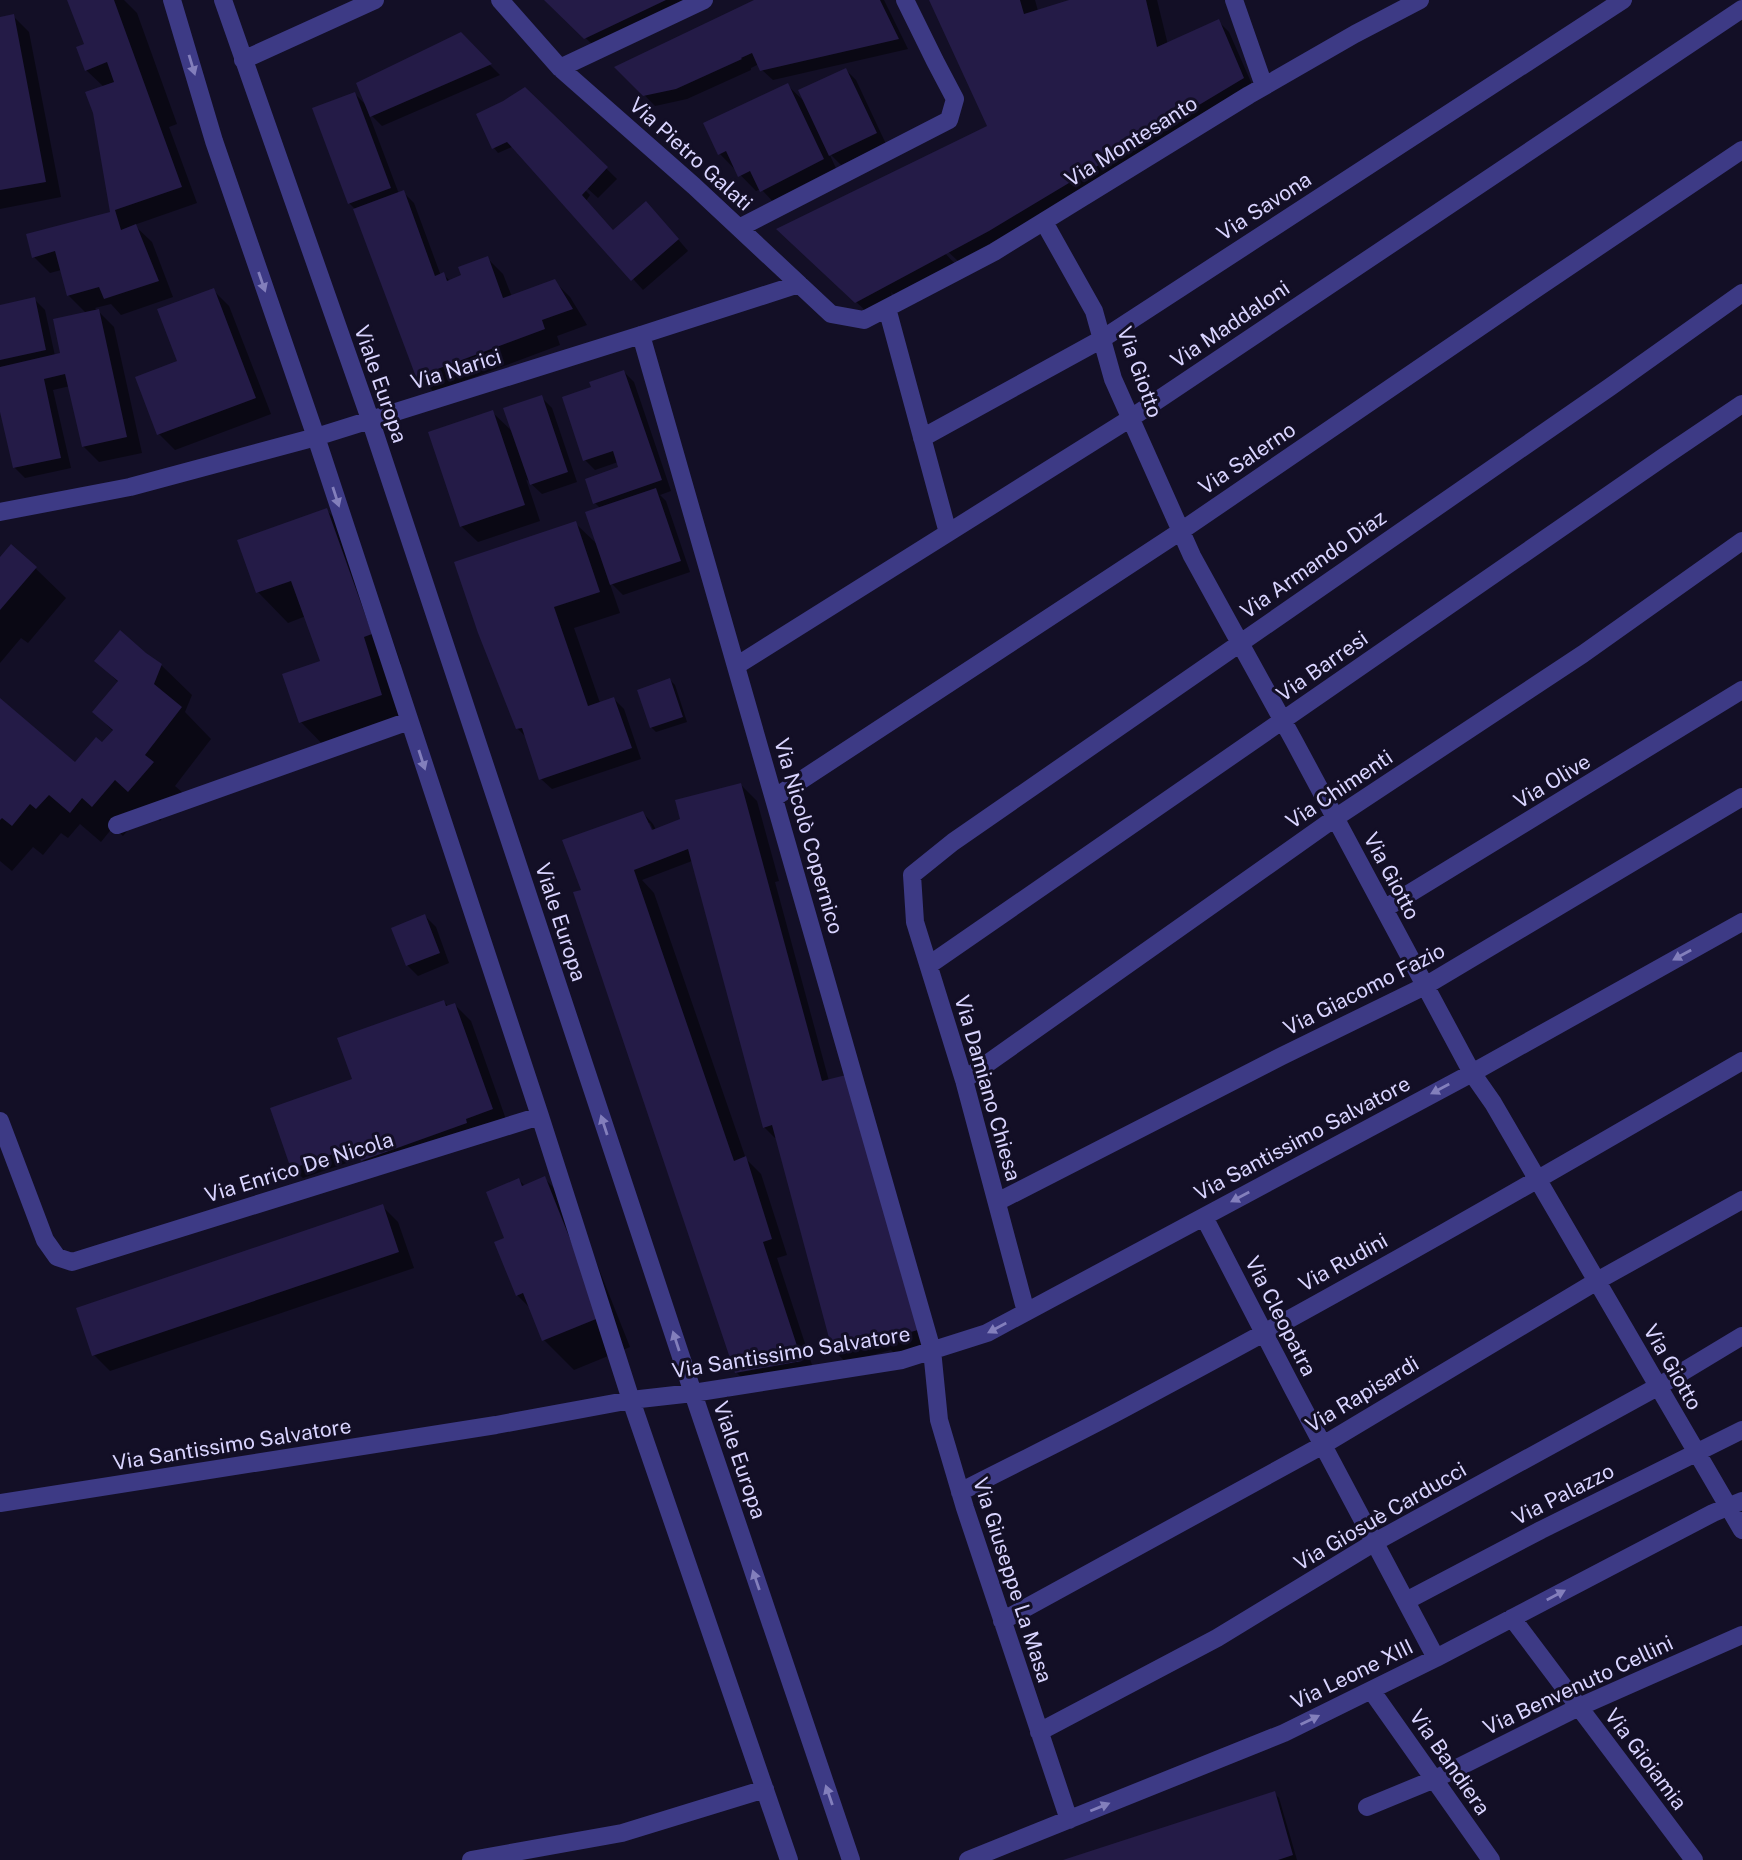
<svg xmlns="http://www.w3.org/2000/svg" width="1742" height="1860" viewBox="0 0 1742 1860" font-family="'Public Sans',sans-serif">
<rect width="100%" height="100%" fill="#130f26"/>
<path fill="#0007" fill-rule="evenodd" d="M 69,0 L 124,0 L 137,13 L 177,124 L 169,127 L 197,203 L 134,225 L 152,242 L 173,297 L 121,315 L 111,304 L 95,308 L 114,327 L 142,453 L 99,462 L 83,446 L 70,386 L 53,390 L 71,468 L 25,478 L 14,467 L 0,404 L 0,307 L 34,299 L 45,310 L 55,356 L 60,355 L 86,313 L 68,295 L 61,270 L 50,273 L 34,257 L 112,213 L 104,87 L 86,70 L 86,45 Z
M 546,0 L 684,0 L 596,48 Z
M 757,0 L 884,0 L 908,49 L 773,80 L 762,70 L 759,64 L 751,68 L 751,70 L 687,99 L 655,106 L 617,67 Z
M 932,0 L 1035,0 L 1038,11 L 1075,0 L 1157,0 L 1168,45 L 1218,21 L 1229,32 L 1254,89 L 1087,197 L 1089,204 L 1047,229 L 959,262 L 942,246 L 940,248 L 961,270 L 902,303 L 891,292 L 893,299 L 867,312 L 789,240 L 993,134 Z
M 13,16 L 29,32 L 61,197 L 0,209 L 0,19 Z
M 460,35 L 500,75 L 382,126 L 368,112 L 399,194 L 403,192 L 414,203 L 441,276 L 444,275 L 450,281 L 463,276 L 487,258 L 503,274 L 512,297 L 554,281 L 570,297 L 587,325 L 557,336 L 560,345 L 434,392 L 418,376 L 356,210 L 349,203 L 355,94 L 368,107 Z
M 846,70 L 856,80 L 886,144 L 841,165 L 829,153 L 839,175 L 778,207 L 761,189 L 756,191 L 720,154 L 705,124 L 787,85 L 806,103 Z
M 525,89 L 617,179 L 598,198 L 586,187 L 584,189 L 590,195 L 586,201 L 613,232 L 656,213 L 688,251 L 643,290 L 514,146 L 498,153 L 494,148 L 478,115 Z
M 213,290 L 229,306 L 271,414 L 175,450 L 159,434 L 179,362 Z
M 624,372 L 634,382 L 671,491 L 660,495 L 666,501 L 690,572 L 623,595 L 609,581 L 620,613 L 574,628 L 600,703 L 614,699 L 624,709 L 641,759 L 552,789 L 541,779 L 527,738 L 517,728 L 575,523 L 599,546 L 601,509 L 595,503 L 622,474 L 618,462 L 595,470 L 585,460 L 593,388 Z
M 541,397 L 552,408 L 577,482 L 542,494 L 526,479 L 540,521 L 478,542 L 461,526 L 492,412 L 514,433 Z
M 326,510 L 357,540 L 401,664 L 393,668 L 412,725 L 331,753 L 301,722 L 322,662 L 306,616 L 288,623 L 258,592 Z
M 0,559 L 35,568 L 66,598 L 28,643 L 21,638 L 0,663 Z
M 97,661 L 161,665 L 192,695 L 185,712 L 211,739 L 175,786 L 183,793 L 160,821 L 146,809 L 123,836 L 113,827 L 101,842 L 80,824 L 68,838 L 61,833 L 43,855 L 33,847 L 12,871 L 0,861 L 0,701 L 75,765 L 103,745 L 114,732 L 94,712 L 119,683 Z
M 670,680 L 675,685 L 687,722 L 656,732 L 651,727 Z
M 741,785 L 757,801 L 779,881 L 775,882 L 829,1081 L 933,1346 L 897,1356 L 891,1350 L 846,1362 L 835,1352 L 777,1137 L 775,1138 L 764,1127 L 692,861 L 642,880 L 654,893 L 746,1159 L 761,1174 L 787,1255 L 777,1258 L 816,1377 L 752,1388 L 736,1372 L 583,891 L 643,813 L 653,824 L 656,830 L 682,820 ZM 647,823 L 650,823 L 657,838 Z
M 425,916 L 436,927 L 449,963 L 418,976 L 407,965 Z
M 444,1002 L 449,1007 L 455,1005 L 471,1021 L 508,1125 L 482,1139 L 378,1176 L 361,1158 L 303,1178 L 292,1168 L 354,1080 Z
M 544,1178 L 575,1209 L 630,1347 L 574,1370 L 544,1340 L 531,1309 L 517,1295 L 506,1239 L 519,1180 L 525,1186 Z
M 382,1206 L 398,1222 L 414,1268 L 110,1371 L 94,1355 Z
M 1274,1793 L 1279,1798 L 1297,1860 L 1067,1860 Z"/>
<path fill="#241b47" d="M 67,0 L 114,0 L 182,187 L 115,210 L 121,230 L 136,224 L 159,281 L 104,299 L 99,287 L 67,296 L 55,251 L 32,258 L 26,234 L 110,212 L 93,113 L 85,92 L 114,82 L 107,62 L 85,71 L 76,47 L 84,44 Z
M 544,0 L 666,0 L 584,39 Z
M 754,0 L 880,0 L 899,39 L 760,71 L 752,53 L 741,58 L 742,59 L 676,89 L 643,96 L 614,67 Z
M 929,0 L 1020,0 L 1024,14 L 1069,0 L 1146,0 L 1157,47 L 1219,19 L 1244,78 L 989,231 L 855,303 L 776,229 L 987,126 Z
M 14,14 L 46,182 L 0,190 L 0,17 Z
M 461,32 L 492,64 L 370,117 L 356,83 Z
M 846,68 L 877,133 L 829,156 L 798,90 Z
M 788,83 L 824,159 L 760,192 L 750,171 L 738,177 L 726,151 L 718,155 L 703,123 Z
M 525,87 L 608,167 L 582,195 L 613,230 L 646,201 L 679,239 L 631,281 L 507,142 L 492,149 L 476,114 L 503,101 Z
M 355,92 L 391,188 L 348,204 L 312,108 Z
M 404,190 L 435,276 L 444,272 L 447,281 L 461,275 L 458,267 L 488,256 L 503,298 L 555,279 L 573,309 L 542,320 L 545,329 L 416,377 L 353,209 Z
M 214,288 L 256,398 L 157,435 L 135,377 L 177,361 L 157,309 Z
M 35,297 L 46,350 L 0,360 L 0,305 Z
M 99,309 L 127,437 L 82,447 L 65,374 L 44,379 L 61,458 L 13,468 L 0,412 L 0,367 L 60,353 L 53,319 Z
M 624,370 L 662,480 L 593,504 L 585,479 L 618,467 L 613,451 L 583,461 L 562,397 L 591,387 L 589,382 Z
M 542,395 L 568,472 L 530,485 L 503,408 Z
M 493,410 L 525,505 L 460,527 L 428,432 Z
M 656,488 L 681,561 L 610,585 L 585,512 Z
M 327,508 L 372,634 L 364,637 L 382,695 L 299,723 L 282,674 L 320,661 L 291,581 L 256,593 L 237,540 Z
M 576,521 L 600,592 L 554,607 L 588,706 L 614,697 L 632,748 L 539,780 L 522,728 L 516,729 L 478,633 L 454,562 Z
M 11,544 L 37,567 L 0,610 L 0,557 Z
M 120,630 L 146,653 L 162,664 L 154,684 L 182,707 L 145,755 L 154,762 L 128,792 L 115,780 L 92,807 L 82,798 L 70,813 L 49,795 L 36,809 L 30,804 L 12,826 L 2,818 L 0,820 L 0,698 L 75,762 L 96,737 L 102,742 L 113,730 L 92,712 L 118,681 L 94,661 Z
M 670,678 L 683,717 L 650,728 L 637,690 Z
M 741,783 L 822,1081 L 846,1075 L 918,1330 L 833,1353 L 772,1125 L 763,1128 L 688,849 L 634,870 L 734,1161 L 746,1156 L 772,1239 L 763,1242 L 802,1361 L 735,1373 L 573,892 L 581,890 L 562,840 L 643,811 L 652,830 L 680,819 L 675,800 Z
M 425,914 L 440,953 L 406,966 L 391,928 Z
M 444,1000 L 446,1006 L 455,1003 L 493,1109 L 466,1119 L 467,1123 L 361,1161 L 355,1146 L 291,1169 L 270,1108 L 352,1079 L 337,1038 Z
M 545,1176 L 601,1317 L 542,1341 L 523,1293 L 516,1296 L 494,1242 L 504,1238 L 486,1192 L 519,1178 L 522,1186 Z
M 383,1204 L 399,1252 L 92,1356 L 76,1308 Z
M 1275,1791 L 1293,1855 L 1278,1860 L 1063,1860 Z"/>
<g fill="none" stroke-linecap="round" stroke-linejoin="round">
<path stroke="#3d3a85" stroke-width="18" d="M 172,0 L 214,141 L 316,437 L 540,1116 L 631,1400 L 789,1860
M 223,0 L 370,419 L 693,1393 L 851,1860
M 500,0 L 560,68 L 694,186 L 831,314 L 864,320 L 994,252 L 1249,95 L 1355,34 L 1420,0
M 1234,0 L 1264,86
M 243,60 L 375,0
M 560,68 L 704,0
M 1044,222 L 1094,311 L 1113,379 L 1192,556 L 1294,741 L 1472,1073 L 1493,1103 L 1742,1530
M 739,228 L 949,120 L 955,99 L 935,61 L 905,0
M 887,308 L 948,533
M 641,335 L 932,1350 L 939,1420 L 965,1508 L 1069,1820
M 922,438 L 1102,339 L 1623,0
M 0,512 L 130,487 L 316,437 L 641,335 L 799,284
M 736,666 L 1131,418 L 1742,9
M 774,798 L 1181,531 L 1537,288 L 1742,150
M 117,825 L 409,721
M 1384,909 L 1742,690
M 929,965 L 1665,456 L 1742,404
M 964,1080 L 1335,818 L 1583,654 L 1742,541
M 0,1121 L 45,1240 L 57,1257 L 72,1262 L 540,1116
M 997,1202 L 1282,1056 L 1425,986 L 1742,797
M 1204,1217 L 1292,1387 L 1436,1658
M 1026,1312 L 964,1080 L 915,922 L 912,875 L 953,842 L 1610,387 L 1742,293
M 960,1492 C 1018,1462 1077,1434 1134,1403 C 1340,1294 1541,1178 1742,1061
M 0,1503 L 496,1425 L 631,1400 L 693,1393 L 902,1360 L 987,1333 L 1472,1073 L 1742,922
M 1406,1601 L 1541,1530 L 1742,1430
M 1512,1618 L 1694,1860
M 1002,1621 L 1323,1445 L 1597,1281 L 1742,1200
M 1371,1690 L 1491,1860
M 1039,1732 L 1217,1638 L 1375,1542 L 1659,1386 L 1742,1336
M 1367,1807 L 1435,1779 L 1579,1707 L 1742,1635
M 471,1860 L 622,1833 L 765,1789
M 968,1860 L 1284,1733 L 1436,1658 L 1713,1513 L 1742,1501"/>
</g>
<defs><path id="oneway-solid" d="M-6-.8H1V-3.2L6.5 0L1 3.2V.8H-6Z" transform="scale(1.75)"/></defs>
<g fill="#837fbc">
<use href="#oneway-solid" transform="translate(192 65) rotate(73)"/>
<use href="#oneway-solid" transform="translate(262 282) rotate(71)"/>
<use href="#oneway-solid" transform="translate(336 497) rotate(72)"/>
<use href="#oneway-solid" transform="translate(422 760) rotate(72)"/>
<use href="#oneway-solid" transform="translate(1682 955) rotate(151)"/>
<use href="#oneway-solid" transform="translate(1440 1089) rotate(152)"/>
<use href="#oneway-solid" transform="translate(604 1125) rotate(-108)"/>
<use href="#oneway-solid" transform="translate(1240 1197) rotate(152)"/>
<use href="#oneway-solid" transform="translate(997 1328) rotate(152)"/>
<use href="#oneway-solid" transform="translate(676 1341) rotate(-108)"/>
<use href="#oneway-solid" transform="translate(756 1580) rotate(-109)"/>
<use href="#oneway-solid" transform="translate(1556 1595) rotate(-28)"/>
<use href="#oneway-solid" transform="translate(1310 1720) rotate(-26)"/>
<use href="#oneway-solid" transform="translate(829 1795) rotate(-109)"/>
<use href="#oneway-solid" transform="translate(1100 1807) rotate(-22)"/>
</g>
<g text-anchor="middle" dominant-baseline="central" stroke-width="6" stroke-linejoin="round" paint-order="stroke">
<g font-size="21" fill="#d9d4ff" stroke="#130f26">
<text transform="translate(1131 141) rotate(-32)">Via Montesanto</text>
<text transform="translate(691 154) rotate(42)">Via Pietro Galati</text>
<text transform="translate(1264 206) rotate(-33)">Via Savona</text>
<text transform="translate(1230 324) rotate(-34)">Via Maddaloni</text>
<text transform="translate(456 369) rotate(-17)">Via Narici</text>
<text transform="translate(1140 372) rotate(70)">Via Giotto</text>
<text transform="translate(381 384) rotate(71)">Viale Europa</text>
<text transform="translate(1247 458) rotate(-34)">Via Salerno</text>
<text transform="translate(1313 564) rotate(-35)">Via Armando Diaz</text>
<text transform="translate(1322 666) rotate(-35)">Via Barresi</text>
<text transform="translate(1552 781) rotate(-31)">Via Olive</text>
<text transform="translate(1339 789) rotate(-34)">Via Chimenti</text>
<text transform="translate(809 836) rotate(74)">Via Nicolò Copernico</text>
<text transform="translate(1392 876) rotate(62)">Via Giotto</text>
<text transform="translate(561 922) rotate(72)">Viale Europa</text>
<text transform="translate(1364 989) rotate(-27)">Via Giacomo Fazio</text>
<text transform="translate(988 1088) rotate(74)">Via Damiano Chiesa</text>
<text transform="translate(1302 1138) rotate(-28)">Via Santissimo Salvatore</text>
<text transform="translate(299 1167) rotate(-17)">Via Enrico De Nicola</text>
<text transform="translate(1343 1262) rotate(-29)">Via Rudini</text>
<text transform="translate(1281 1316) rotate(63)">Via Cleopatra</text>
<text transform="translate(791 1352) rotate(-9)">Via Santissimo Salvatore</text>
<text transform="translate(1673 1367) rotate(60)">Via Giotto</text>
<text transform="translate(1362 1394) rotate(-31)">Via Rapisardi</text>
<text transform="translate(232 1444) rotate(-9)">Via Santissimo Salvatore</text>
<text transform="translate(740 1460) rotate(71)">Viale Europa</text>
<text transform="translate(1563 1494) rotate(-27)">Via Palazzo</text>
<text transform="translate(1380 1516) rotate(-30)">Via Giosuè Carducci</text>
<text transform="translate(1013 1580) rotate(72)">Via Giuseppe La Masa</text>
<text transform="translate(1352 1674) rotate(-26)">Via Leone XIII</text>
<text transform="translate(1578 1685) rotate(-25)">Via Benvenuto Cellini</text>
<text transform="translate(1646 1759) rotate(53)">Via Gioiamia</text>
<text transform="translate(1450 1762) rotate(55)">Via Bandiera</text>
</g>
</g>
</svg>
